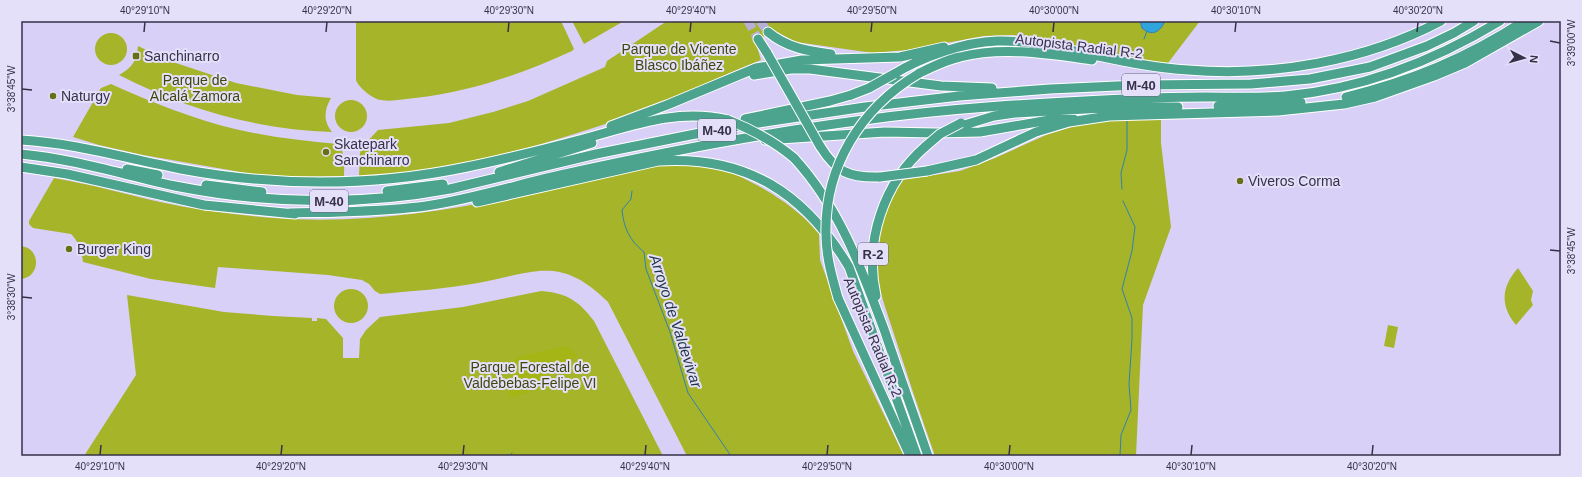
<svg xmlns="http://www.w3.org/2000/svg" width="1582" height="477" viewBox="0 0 1582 477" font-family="Arial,sans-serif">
<rect width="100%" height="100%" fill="#d9d0f7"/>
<path fill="#a6b429" d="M 356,21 L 561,21 L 574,49 L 572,51 C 522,74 470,92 415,98 C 404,99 392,102 381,100 C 374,100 358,87 356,80 Z
M 572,21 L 624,21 L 584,44 Z
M 667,21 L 1200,21 L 1168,63 L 1130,59 L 1048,40 L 1013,35 L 984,36 L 908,50 L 873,53 L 796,42 L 773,30 L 765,32 L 764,37 L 759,36 L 756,43 L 761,60 C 718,77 676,98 633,114 C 565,139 494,159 422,171 C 402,174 380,175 359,176 L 360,153 L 362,147 L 378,130 L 449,123 L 493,112 L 528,101 L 605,67 L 607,61 Z
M95 49a16 16 0 1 1 32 0a16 16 0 1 1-32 0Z
M 138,46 L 170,61 L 236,83 L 297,95 L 331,98 C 324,110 323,121 332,132 C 259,130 185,109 119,75 C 132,68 137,60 138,46 Z
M 111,84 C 151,102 193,119 235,129 C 269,137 304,141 338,144 C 346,154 344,165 344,176 L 291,177 L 257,175 L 143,155 L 99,145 L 73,137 L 101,88 Z
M335 116a16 16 0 1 1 32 0a16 16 0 1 1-32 0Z
M 1161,116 L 1161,143 L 1171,227 L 1143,305 L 1136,456 L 935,456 C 920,414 906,371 892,328 C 886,309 878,289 877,269 C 875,234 885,209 902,180 L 960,171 L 995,158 L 1046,135 L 1078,125 L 1117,118 Z
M 663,164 C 676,164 692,162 705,164 C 731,169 777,194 797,212 C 805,218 812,226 819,234 L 820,260 L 853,351 L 904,456 L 687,456 L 608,302 C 560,255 536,272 478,283 C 445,289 413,291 380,294 L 375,291 L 369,284 L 362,280 L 328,275 L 218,267 L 215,288 L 151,279 L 83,262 C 82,252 79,242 71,234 L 33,228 L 29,224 L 29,221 L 54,178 C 90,184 125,194 160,202 C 197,210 236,215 274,218 C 406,228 535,192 663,164 Z
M 21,246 C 41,248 41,277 21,279 Z
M 1518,268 L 1533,291 L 1531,300 L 1533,305 L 1516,325 C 1500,306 1501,287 1518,268 Z
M334 306a17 17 0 1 1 34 0a17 17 0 1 1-34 0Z
M 541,291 C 567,293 579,301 594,321 L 663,456 L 84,456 L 136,375 L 127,295 L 224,312 L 273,316 L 312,318 L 312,321 L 317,321 L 317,318 L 326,319 L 343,338 L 343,358 L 359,358 L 360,339 L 366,330 L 380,317 L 463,307 Z
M 1388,325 L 1398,327 L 1394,348 L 1384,346 Z"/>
<path fill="#a6b516" d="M 565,346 L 574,351 L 577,356 L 575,358 L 562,362 L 528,393 L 509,398 L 509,392 L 513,387 L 523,385 L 522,379 L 515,381 L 508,369 L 517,357 Z"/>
<path fill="#2fa4dd" stroke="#3181b1" d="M 1140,21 L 1165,21 C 1160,32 1152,37 1142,28 Z"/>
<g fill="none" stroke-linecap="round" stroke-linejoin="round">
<path stroke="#3181b1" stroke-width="1" d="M 1144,39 L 1147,31
M 1122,189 L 1121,173 L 1127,150 L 1127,120
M 632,191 L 631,199 L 622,210 C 624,228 629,240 644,252 L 646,269 L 670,332 L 688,393 L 731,456
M 510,456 L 512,453
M 1120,456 L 1121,435 L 1131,410 L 1129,384 L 1132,339 L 1132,318 L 1122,289 L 1132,251 L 1135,227 L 1123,201"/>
<path stroke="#b8b0d4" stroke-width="9" stroke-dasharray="9 4.5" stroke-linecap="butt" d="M 748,21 L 758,39
M 760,21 L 768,32"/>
<defs>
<path id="highway" d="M 768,32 C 787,48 808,51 831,54
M 758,39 L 767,53
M 894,74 C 922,57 964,42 997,41 C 1026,40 1055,47 1084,53 C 1118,60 1153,68 1188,70 C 1273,77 1365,61 1441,21
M 918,74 C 932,67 945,60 960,57 C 1003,46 1049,54 1092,60
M 754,75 L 791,69 L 810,69 L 941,86 L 992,88
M 1346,97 C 1411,81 1467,58 1524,21
M 1218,106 L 1280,105 L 1301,102
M 745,119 L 830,101 L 851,95
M 611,126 L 667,105 L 756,68 L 802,60 L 900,57 L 944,47
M 961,126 L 994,116 L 1015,113 L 1120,107 L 1178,107
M 21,140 C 75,143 128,159 181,169 C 278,187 371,187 467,167 C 506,159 545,149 583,139 C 632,126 676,108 728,120
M 765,140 L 885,132 L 935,133 L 980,132 L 1072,116
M 820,146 C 836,172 849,178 880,177
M 21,154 C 74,159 124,175 175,186 C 266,204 359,206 450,189 L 596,154 L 725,128 L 865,107 L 959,96 L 1050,89 L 1139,85 L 1251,84 L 1310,79 L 1370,67 L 1427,46 L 1454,33 L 1474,21
M 794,158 C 840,208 862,270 885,332 C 899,374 914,415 928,456
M 21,167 L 67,174 L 204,205 L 295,214
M 127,169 L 158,175
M 927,171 L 976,160 L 1036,132 L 1069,122 L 1109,116 L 1278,111 L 1344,104 L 1375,97 L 1434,76 L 1465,63 L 1539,21
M 499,172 L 592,143
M 206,185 L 262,192
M 387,191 L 443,184
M 477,202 L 658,161 C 746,155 805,193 849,267 L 917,456
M 290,213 C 306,212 323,213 339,212 C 368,211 398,210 426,206 C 473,199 519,184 565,174 C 664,152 763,133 864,120 C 950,108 1037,103 1124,99 C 1150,98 1177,97 1204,97 C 1231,97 1258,98 1285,96 C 1362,89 1434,61 1500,21
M 876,296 C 864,242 883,183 926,146
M 838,298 L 910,456"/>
</defs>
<use href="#highway" stroke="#fff" stroke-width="11"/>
<use href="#highway" stroke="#4ca38e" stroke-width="9"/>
<defs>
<path id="highway-bridge" d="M 767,53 L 820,146
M 851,95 L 869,88 L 894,74
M 728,120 C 753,130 774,141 794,158
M 926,146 L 940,134 L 961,123
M 880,177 L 927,171
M 838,298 C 832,277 826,256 826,235 C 824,167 861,108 918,74"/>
</defs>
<use href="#highway-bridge" stroke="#fff" stroke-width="11" stroke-linecap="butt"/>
<use href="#highway-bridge" stroke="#4ca38e" stroke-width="9"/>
</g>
<path fill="none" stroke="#363049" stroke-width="1.5" d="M 144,32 L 145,22M 326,32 L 327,22M 508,32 L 509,22M 690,32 L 691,22M 871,32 L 872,22M 1053,32 L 1054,22M 1235,32 L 1236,22M 1417,32 L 1418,22M 1550,41 L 1560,43M 22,89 L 32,90M 1550,250 L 1560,251M 22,297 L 32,298M 100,455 L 101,445M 281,455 L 282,445M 463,455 L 464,445M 645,455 L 646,445M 827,455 L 828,445M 1009,455 L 1010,445M 1191,455 L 1192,445M 1372,455 L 1373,445"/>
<g fill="#677019" stroke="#e5e0fa" stroke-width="1.5">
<rect x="132" y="52" width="8" height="8" rx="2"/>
<circle cx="53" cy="96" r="4"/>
<circle cx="326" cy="152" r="4"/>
<circle cx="1240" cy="181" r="4"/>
<circle cx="69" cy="249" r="4"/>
</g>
<g text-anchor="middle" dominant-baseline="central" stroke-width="4" stroke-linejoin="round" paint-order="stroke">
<g fill="#e5e0fa" stroke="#6a657e" stroke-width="1">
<rect x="1122" y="74" width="38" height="22" rx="3"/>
<rect x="698" y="119" width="38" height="22" rx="3"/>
<rect x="310" y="190" width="38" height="22" rx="3"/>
<rect x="858" y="243" width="30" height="22" rx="3"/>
</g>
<g font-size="13" font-weight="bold" fill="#363049">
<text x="1141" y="85">M-40</text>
<text x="717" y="130">M-40</text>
<text x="329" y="201">M-40</text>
<text x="873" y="254">R-2</text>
</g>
<g font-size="14" fill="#363049" stroke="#e5e0fa">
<text transform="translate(1079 46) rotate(7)">Autopista Radial R-2</text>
<text transform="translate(873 337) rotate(67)">Autopista Radial R-2</text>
</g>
<g font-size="14" fill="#3f450c" stroke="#e5e0fa">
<text x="679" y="49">Parque de Vicente<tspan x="679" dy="16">Blasco Ibáñez</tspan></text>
<text x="195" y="80">Parque de<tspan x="195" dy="16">Alcalá Zamora</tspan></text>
<text x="530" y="367">Parque Forestal de<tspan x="530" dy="16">Valdebebas-Felipe VI</tspan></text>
</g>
<g font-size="14" fill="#363049" stroke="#e5e0fa" text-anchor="start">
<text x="144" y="56">Sanchinarro</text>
<text x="61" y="96">Naturgy</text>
<text x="334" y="144">Skatepark<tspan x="334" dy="16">Sanchinarro</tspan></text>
<text x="1248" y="181">Viveros Corma</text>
<text x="77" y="249">Burger King</text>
</g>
<g font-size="15" font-style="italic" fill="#1e3543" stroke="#e5e0fa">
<text transform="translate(676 321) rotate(72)">Arroyo de Valdevivar</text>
</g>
</g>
<rect width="1582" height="477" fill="none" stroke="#e5e0fa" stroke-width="44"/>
<g transform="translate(1524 58) rotate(96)" stroke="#e5e0fa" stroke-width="3" paint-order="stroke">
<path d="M0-3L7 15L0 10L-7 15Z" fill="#363049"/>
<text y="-6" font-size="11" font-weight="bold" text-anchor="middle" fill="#363049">N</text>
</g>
<rect x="22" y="22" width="1538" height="433" fill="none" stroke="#363049" stroke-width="1.5"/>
<g font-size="10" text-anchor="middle" fill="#363049">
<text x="145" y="14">40°29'10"N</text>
<text x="327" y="14">40°29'20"N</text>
<text x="509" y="14">40°29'30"N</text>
<text x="691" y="14">40°29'40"N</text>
<text x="872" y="14">40°29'50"N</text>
<text x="1054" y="14">40°30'00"N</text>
<text x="1236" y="14">40°30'10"N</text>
<text x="1418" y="14">40°30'20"N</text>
<text transform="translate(1571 43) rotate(-90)" y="4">3°39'00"W</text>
<text transform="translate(11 89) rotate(-90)" y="4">3°38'45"W</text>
<text transform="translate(1571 251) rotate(-90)" y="4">3°38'45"W</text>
<text transform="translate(11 297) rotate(-90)" y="4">3°38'30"W</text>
<text x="100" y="470">40°29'10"N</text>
<text x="281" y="470">40°29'20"N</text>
<text x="463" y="470">40°29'30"N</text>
<text x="645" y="470">40°29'40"N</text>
<text x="827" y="470">40°29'50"N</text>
<text x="1009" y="470">40°30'00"N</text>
<text x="1191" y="470">40°30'10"N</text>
<text x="1372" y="470">40°30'20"N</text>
</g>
</svg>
